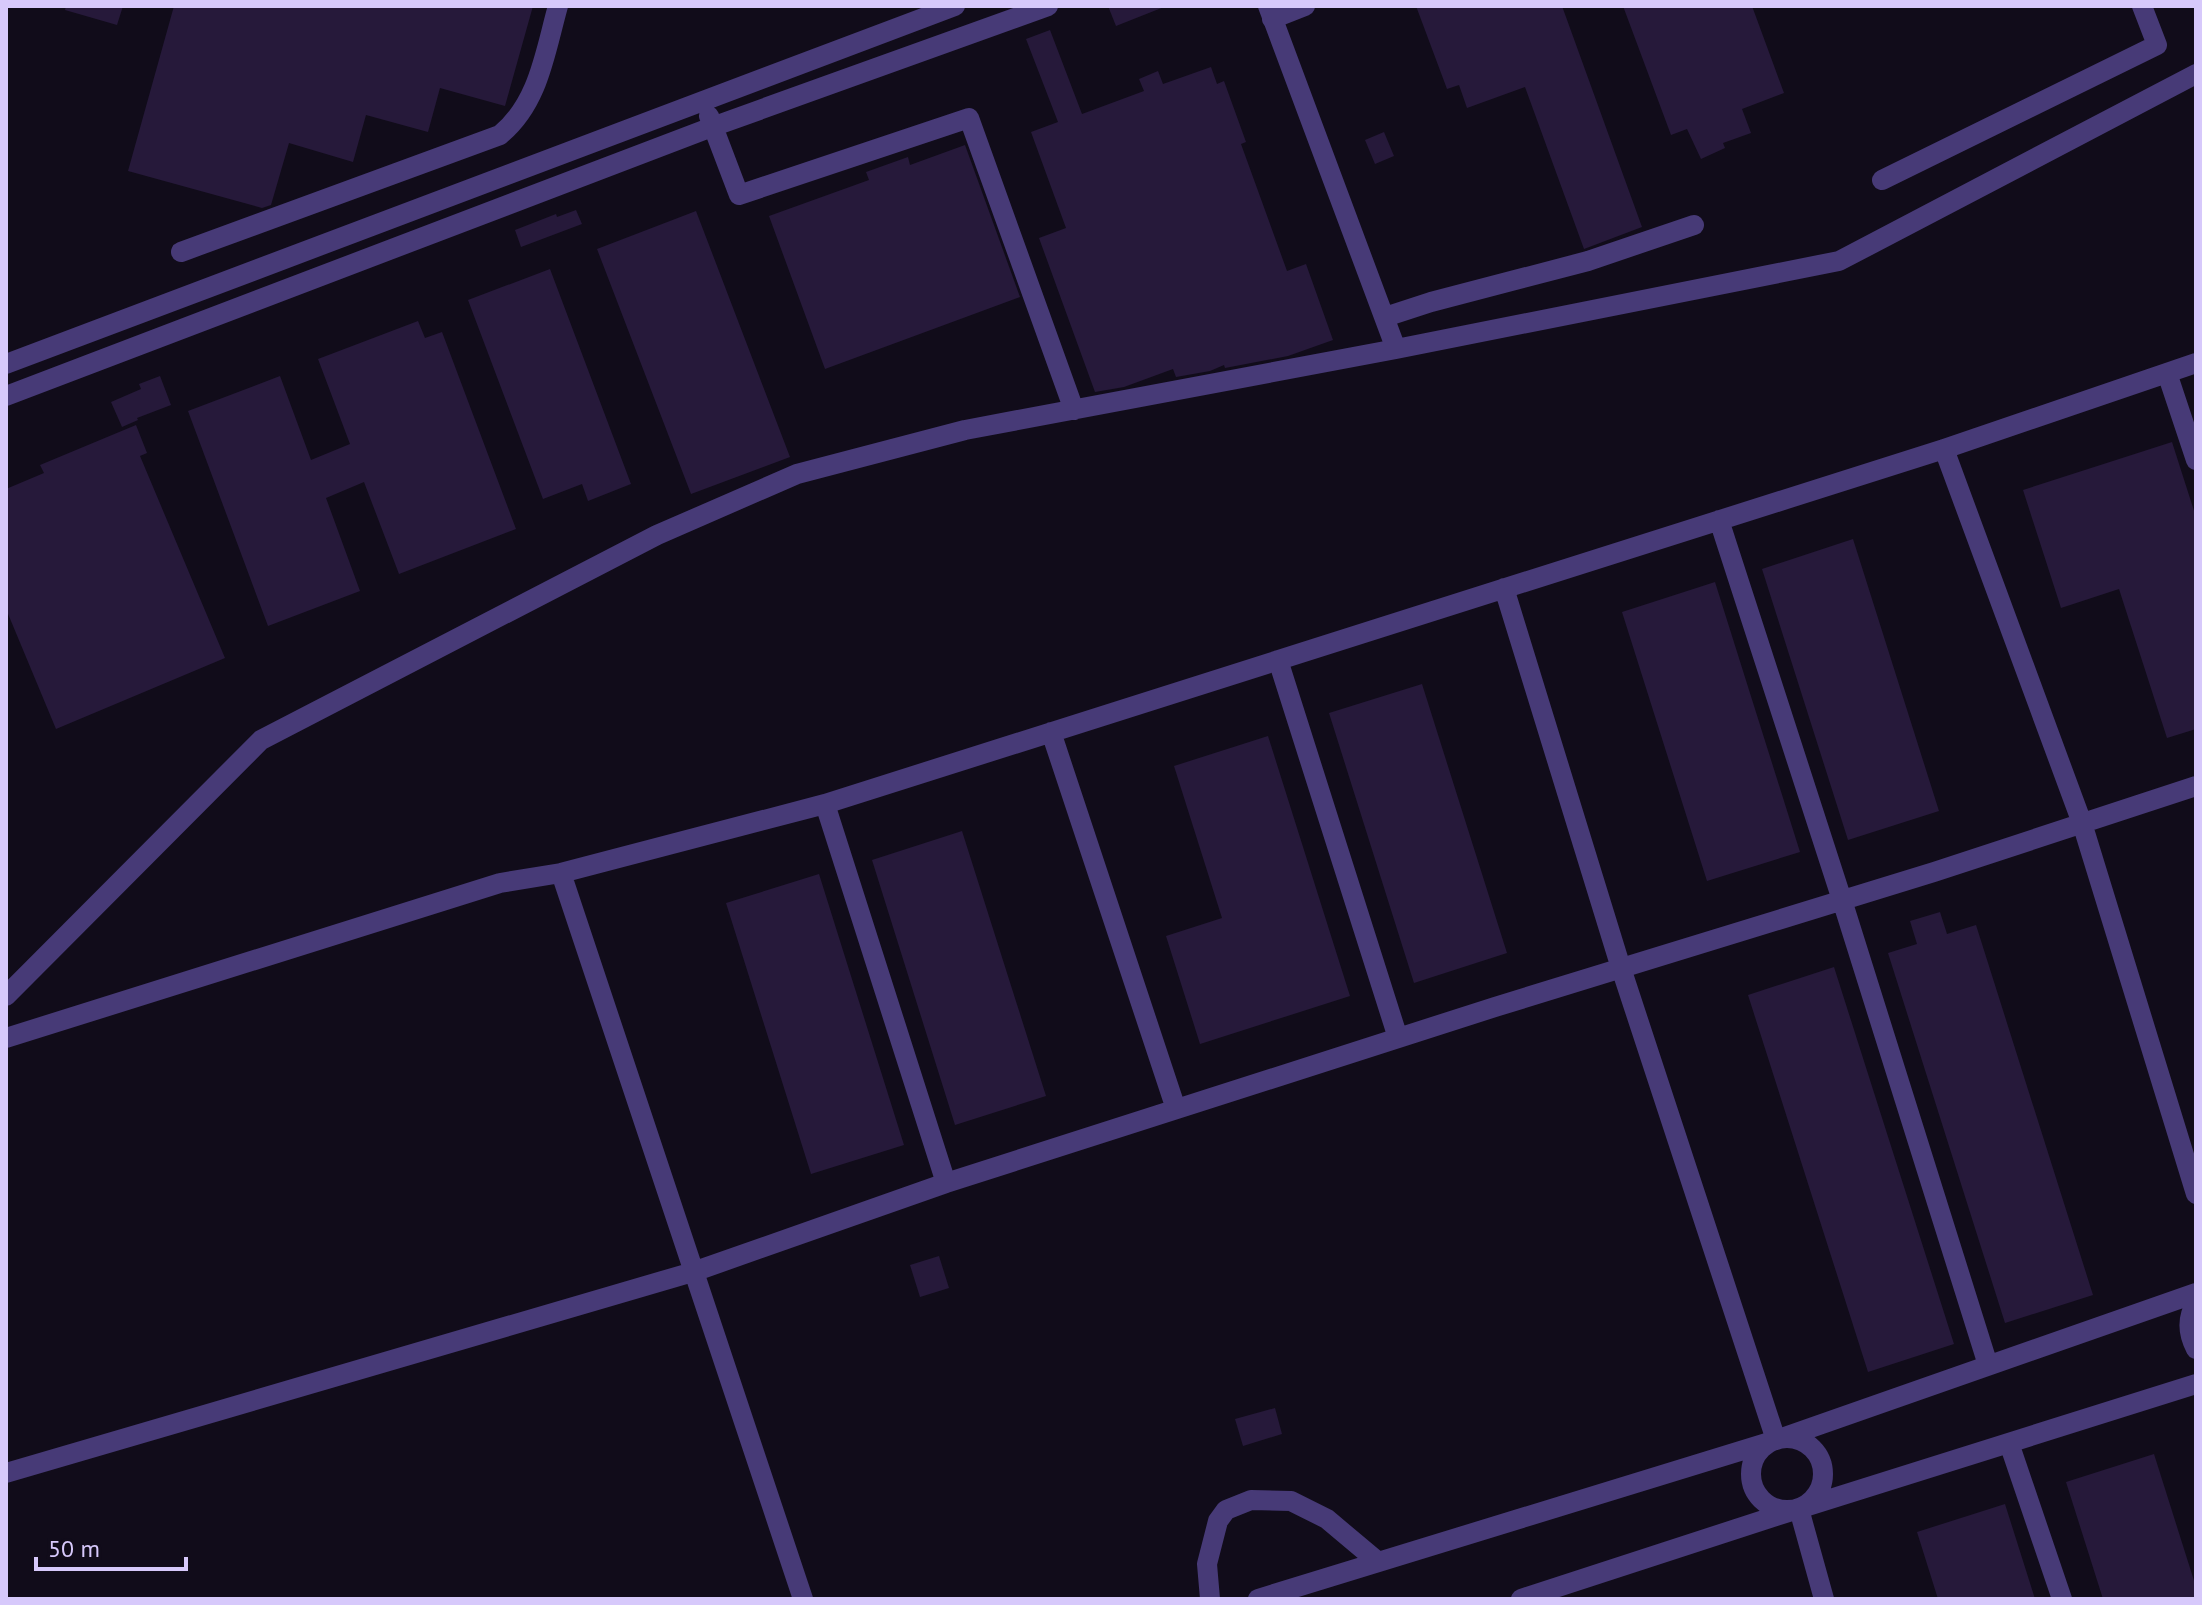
<svg xmlns="http://www.w3.org/2000/svg" width="2202" height="1605" viewBox="0 0 2202 1605" font-family="'PT Sans',sans-serif">
<rect width="100%" height="100%" fill="#110c1a"/>
<path fill="#26193a" d="M 66,6 L 123,6 L 117,25 L 65,10 Z
M 174,6 L 533,6 L 505,106 L 440,88 L 428,132 L 366,115 L 353,162 L 289,143 L 271,205 L 262,208 L 128,171 Z
M 1108,6 L 1164,6 L 1164,7 L 1116,26 Z
M 1416,6 L 1562,6 L 1642,227 L 1584,249 L 1525,87 L 1467,108 L 1459,85 L 1447,89 Z
M 1623,6 L 1752,6 L 1784,93 L 1742,109 L 1751,133 L 1723,143 L 1725,148 L 1701,159 L 1687,129 L 1671,135 Z
M 1050,30 L 1082,114 L 1144,91 L 1139,79 L 1158,71 L 1163,84 L 1211,67 L 1217,84 L 1224,81 L 1246,142 L 1241,144 L 1287,271 L 1306,264 L 1333,340 L 1288,356 L 1225,368 L 1224,365 L 1210,371 L 1176,377 L 1173,369 L 1124,387 L 1095,392 L 1039,238 L 1066,228 L 1031,132 L 1058,122 L 1026,39 Z
M 1384,132 L 1394,156 L 1375,164 L 1365,140 Z
M 965,145 L 1020,297 L 825,369 L 769,216 L 869,180 L 866,172 L 908,157 L 910,165 Z
M 576,210 L 582,224 L 521,247 L 515,230 L 556,214 L 557,217 Z
M 696,211 L 790,457 L 691,494 L 597,249 Z
M 550,269 L 631,484 L 588,501 L 582,484 L 543,499 L 468,300 Z
M 418,321 L 425,338 L 442,332 L 516,529 L 399,574 L 364,482 L 326,498 L 360,591 L 268,626 L 188,411 L 280,376 L 311,460 L 350,444 L 318,359 Z
M 160,376 L 171,405 L 137,418 L 138,420 L 122,427 L 111,402 L 141,389 L 139,384 Z
M 136,425 L 147,453 L 140,456 L 225,658 L 56,729 L 6,609 L 6,489 L 44,473 L 40,465 Z
M 2172,442 L 2196,517 L 2196,729 L 2167,738 L 2119,589 L 2061,608 L 2023,490 Z
M 1853,539 L 1939,811 L 1848,840 L 1762,569 Z
M 1715,582 L 1800,852 L 1707,881 L 1622,612 Z
M 1422,684 L 1507,953 L 1414,983 L 1329,713 Z
M 1268,736 L 1350,996 L 1200,1044 L 1166,936 L 1222,918 L 1174,766 Z
M 962,831 L 1046,1096 L 955,1125 L 872,860 Z
M 819,874 L 904,1145 L 811,1174 L 726,903 Z
M 1940,912 L 1947,934 L 1976,925 L 2093,1295 L 2005,1323 L 1888,953 L 1917,944 L 1910,921 Z
M 1834,967 L 1954,1344 L 1868,1372 L 1748,995 Z
M 939,1256 L 949,1288 L 920,1297 L 910,1265 Z
M 1275,1408 L 1282,1434 L 1243,1446 L 1235,1419 Z
M 2154,1454 L 2196,1587 L 2196,1599 L 2103,1599 L 2066,1482 Z
M 2005,1504 L 2035,1599 L 1938,1599 L 1917,1532 Z"/>
<g fill="none" stroke-linecap="round" stroke-linejoin="round">
<path stroke="#473a77" stroke-width="20" d="M 1268,6 L 1396,349
M 1272,19 L 1305,6
M 709,116 L 739,195 L 969,118 L 1074,410
M 1882,180 L 2157,45 L 2142,6
M 181,252 L 500,135 C 539,103 545,52 558,6
M 1385,317 L 1431,302 L 1588,261 L 1694,225
M 6,364 L 955,6
M 2167,373 L 2196,460
M 6,396 L 712,127 L 1048,6
M 1944,449 L 2082,823 L 2196,1194
M 1719,520 L 1842,900 L 1988,1365
M 1504,588 L 1621,968 L 1776,1440
M 1278,660 L 1398,1038
M 1051,732 L 1176,1109
M 825,804 L 946,1183
M 561,873 L 803,1599
M 6,996 L 261,740 L 657,535 L 797,474 L 965,430 L 1396,349 L 1839,261 L 2196,74
M 6,1038 L 500,883 L 561,873 L 825,804 L 1944,449 L 2196,363
M 2196,1303 C 2187,1318 2188,1334 2196,1349
M1751 1474a36 36 0 1 1 72 0a36 36 0 1 1-72 0Z
M 2009,1443 L 2062,1599
M 6,1473 L 693,1272 L 946,1183 L 1495,1007 L 1934,872 L 2196,786
M 1799,1509 L 1824,1599
M 1210,1599 L 1207,1564 L 1218,1521 L 1226,1510 L 1251,1500 L 1291,1501 L 1327,1519 L 1377,1561
M 1258,1599 L 1776,1440 L 2196,1293
M 1521,1599 L 1776,1516 L 2196,1384"/>
</g>
<rect width="2202" height="1605" fill="none" stroke="#d7c9fb" stroke-width="16"/>
<path d="M36 1557v12h150v-12" fill="none" stroke="#d7c9fb" stroke-width="4"/>
<text x="48" y="1557" font-size="24" fill="#d7c9fb" stroke="#110c1a" stroke-width="6" paint-order="stroke">50 m</text>
</svg>
